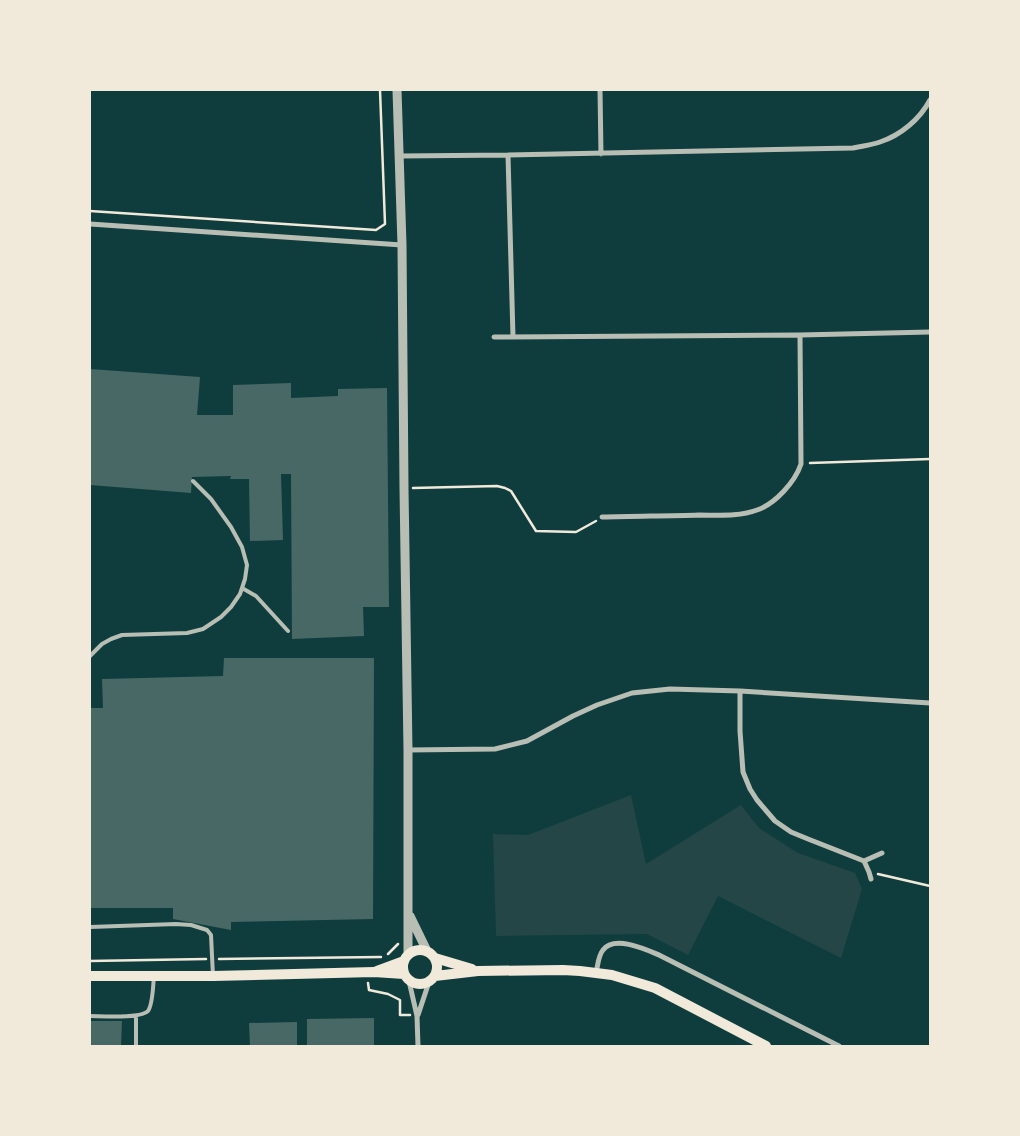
<svg xmlns="http://www.w3.org/2000/svg" width="1020" height="1136" viewBox="0 0 1020 1136" font-family="'Exo 2',sans-serif">
<rect width="100%" height="100%" fill="#0f3d3e"/>
<path fill="#244646" d="M 631,795 L 646,864 L 741,805 L 759,828 L 798,853 L 855,873 L 862,889 L 841,958 L 718,896 L 688,955 L 647,934 L 496,936 L 493,834 L 528,835 Z"/>
<path fill="#486865" d="M 90,369 L 200,377 L 197,415 L 233,415 L 233,385 L 291,383 L 291,398 L 338,396 L 338,389 L 387,388 L 389,607 L 363,607 L 364,636 L 292,639 L 291,474 L 281,474 L 283,540 L 250,541 L 249,479 L 230,479 L 231,476 L 192,477 L 191,493 L 90,485 Z
M 224,658 L 374,658 L 373,919 L 231,922 L 231,930 L 173,919 L 173,908 L 90,908 L 90,708 L 103,708 L 102,679 L 223,676 Z
M 374,1018 L 374,1046 L 307,1046 L 307,1019 Z
M 90,1021 L 122,1021 L 121,1046 L 90,1046 Z
M 297,1022 L 297,1046 L 250,1046 L 249,1023 Z"/>
<g fill="none" stroke-linecap="round" stroke-linejoin="round">
<path stroke="#f1e9da" stroke-width="2.5" d="M 90,211 L 376,230 L 385,224 L 380,90
M 810,463 L 930,459
M 413,488 L 497,486 L 505,488 L 511,491 L 536,531 L 576,532 L 596,521
M 878,874 L 930,886
M 388,954 L 398,944
M 219,959 L 381,957
M 90,961 L 206,959
M 368,983 L 369,990 L 388,994 L 400,1000 L 400,1015 L 410,1015"/>
<path stroke="#b8beb3" stroke-width="4" d="M 242,588 L 256,596 L 288,631
M 90,656 L 102,644 L 111,639 L 122,635 L 187,633 L 203,629 L 221,617 L 231,607 L 240,594 L 245,579 L 247,565 L 242,547 L 231,527 L 211,499 L 193,481
M 90,927 L 176,924 L 191,925 L 207,930 L 211,935 L 213,976
M 90,1016 C 101,1016 141,1019 148,1011 C 153,1004 153,985 154,976
M 136,1046 L 136,1016"/>
<path stroke="#b8beb3" stroke-width="5" d="M 600,90 L 601,154
M 508,155 L 513,337
M 400,156 L 508,155 L 853,148 C 862,146 872,145 880,142 C 901,135 920,119 930,100
M 90,224 L 402,245
M 494,337 L 800,335 L 930,332
M 602,517 C 634,516 667,516 699,515 C 718,515 739,517 757,510 C 775,504 795,482 801,464 L 800,335
M 740,691 L 740,731 L 743,772 L 750,789 L 757,800 L 775,821 L 791,832 L 808,839 L 864,861 L 882,853
M 408,750 L 495,749 L 527,741 L 573,716 L 597,705 L 632,693 L 670,689 L 740,691 L 930,703
M 864,861 L 869,872 L 871,879
M 596,973 C 598,965 598,956 603,950 C 614,935 645,949 659,955 L 839,1046
M 409,981 L 417,1016 L 418,1046
M 418,1015 L 429,982"/>
<path stroke="#b8beb3" stroke-width="9" d="M 397,90 L 402,245 L 404,488 L 408,750 L 408,955
M 410,916 L 427,951"/>
<path stroke="#f1e9da" stroke-width="10" d="M403 967a17 17 0 1 1 34 0a17 17 0 1 1-34 0Z
M 435,958 L 472,969
M 377,971 L 404,961
M 90,976 L 213,976 L 374,972 L 404,974
M 435,976 L 478,971 L 563,970 L 580,971 L 612,975 L 655,988 L 766,1046"/>
</g>
<rect width="1020" height="1136" fill="none" stroke="#f1e9da" stroke-width="182"/>
</svg>
